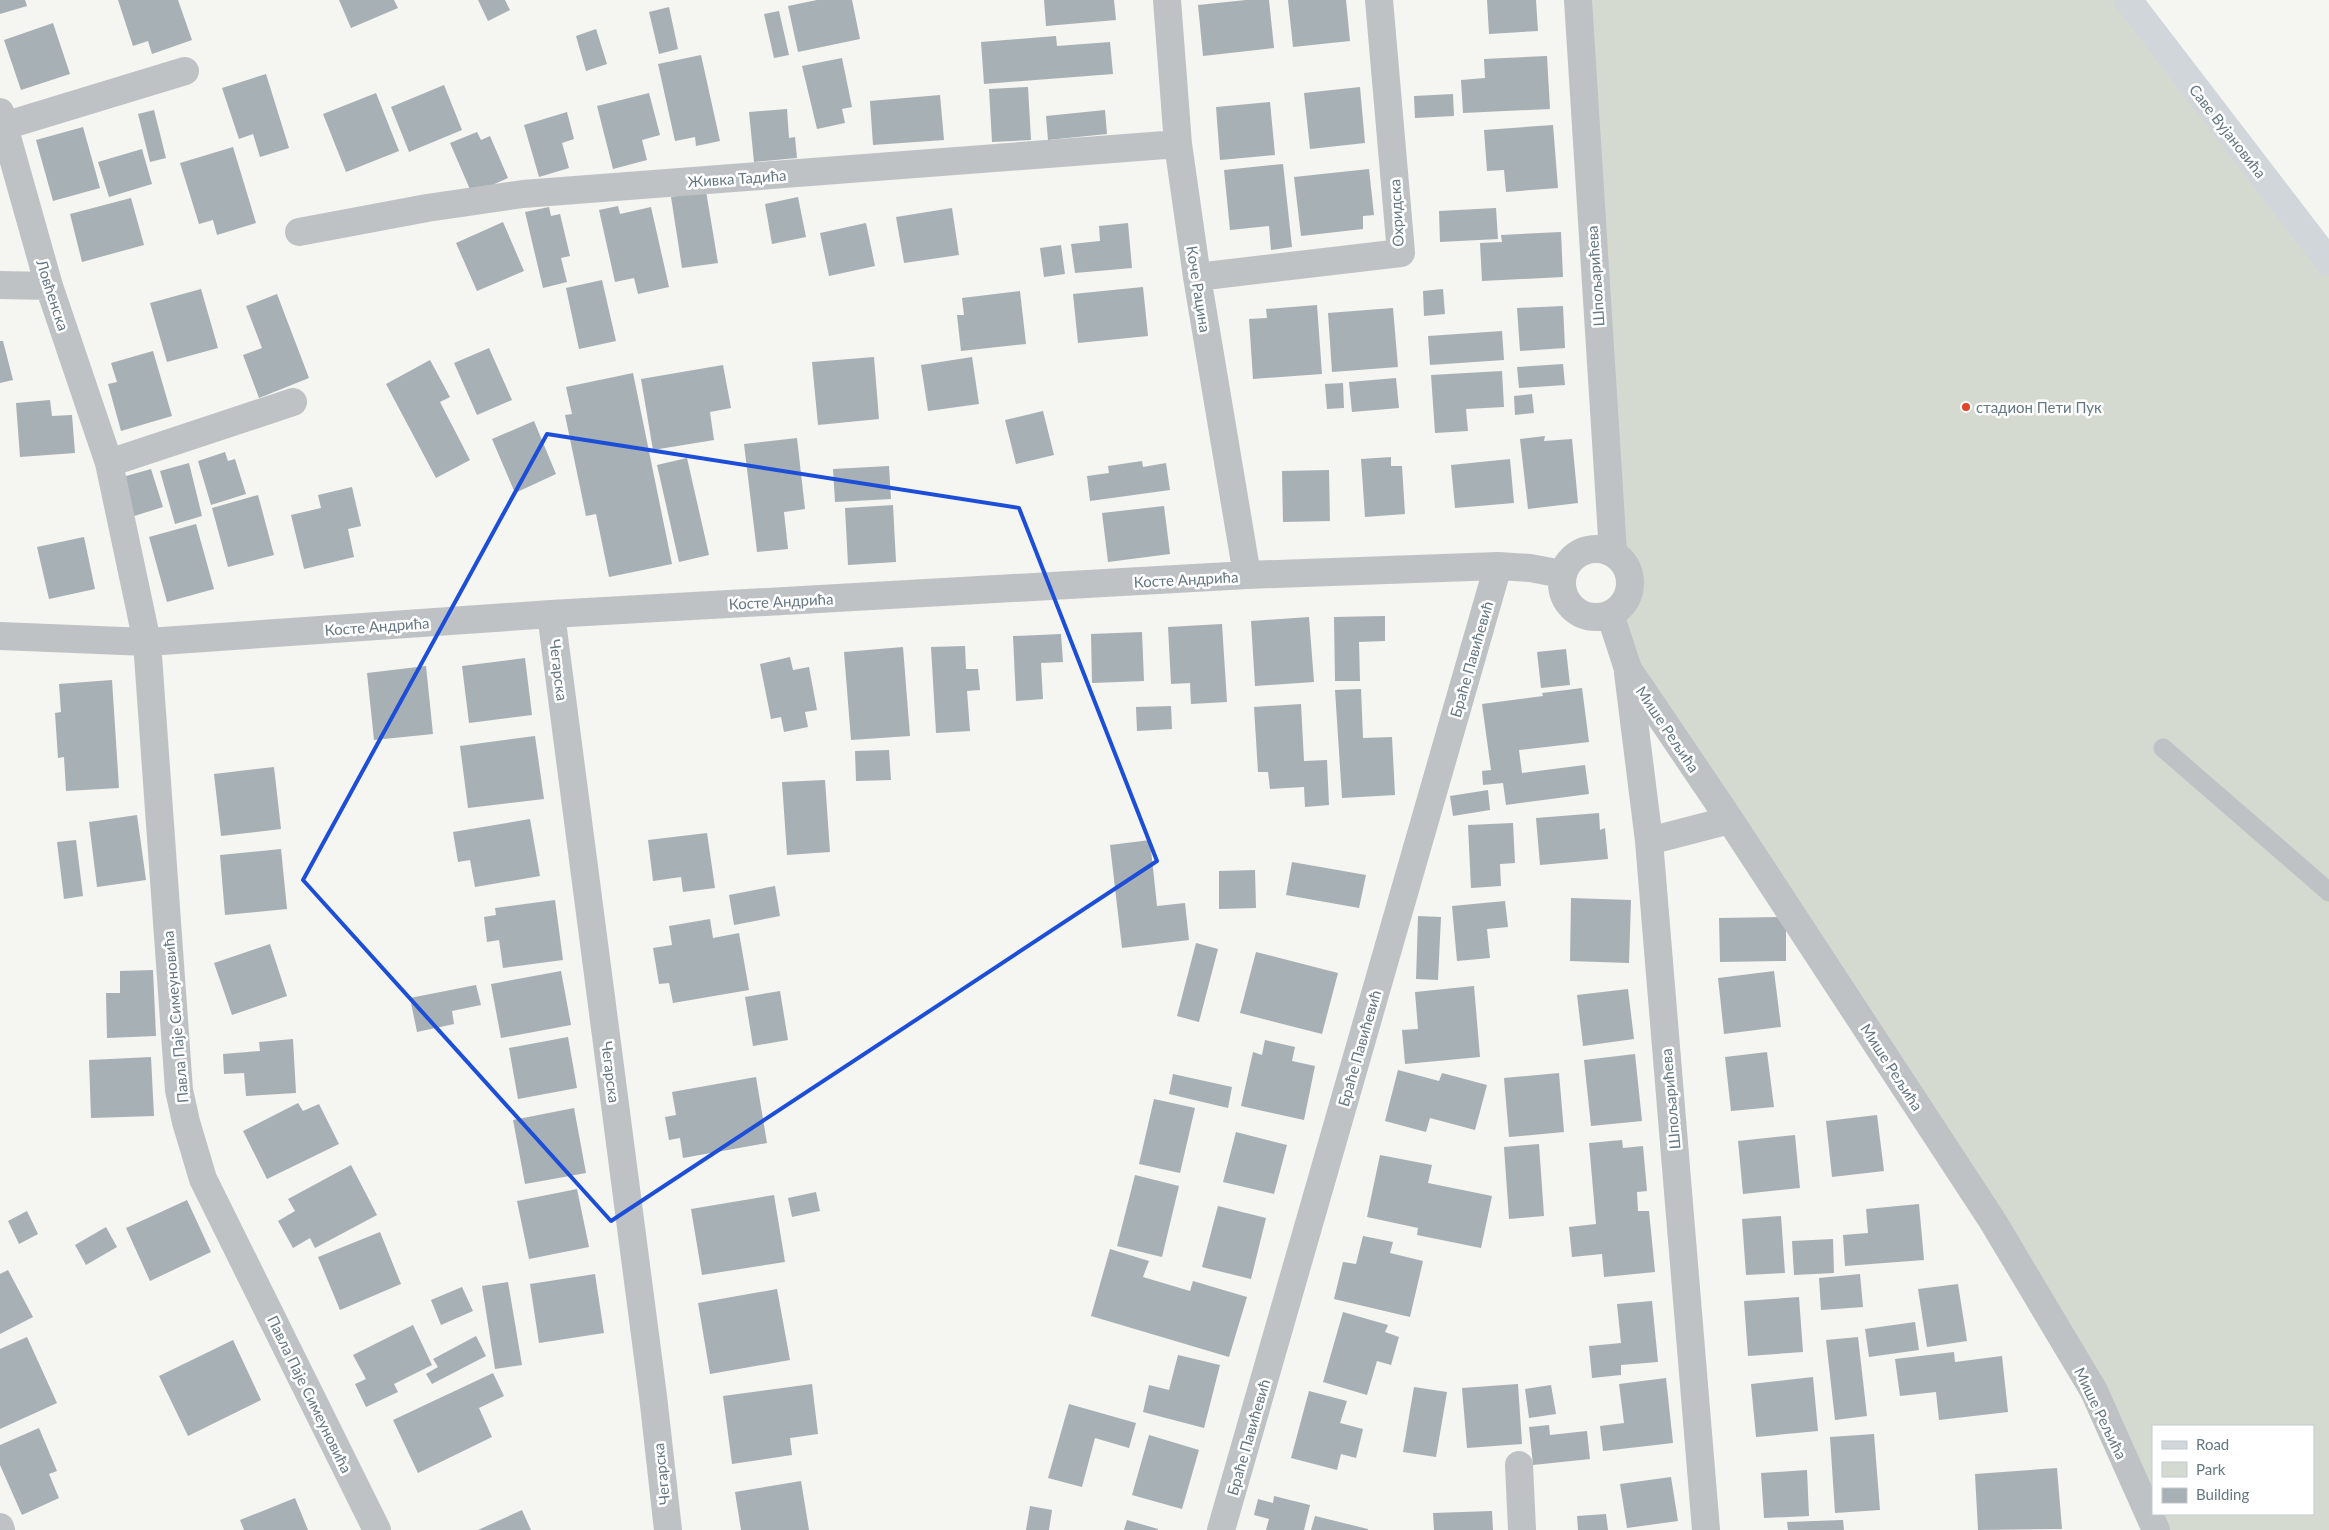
<svg xmlns="http://www.w3.org/2000/svg" width="2329" height="1530" viewBox="0 0 2329 1530" font-family="Lato,sans-serif">
<rect width="100%" height="100%" fill="#f5f5f1"/>
<path fill="#d5dad0" fill-rule="evenodd" d="M 1578,0 L 2128,0 L 2329,262 L 2329,1530 L 2156,1530 L 2094,1391 L 1610,614 C 1631,601 1636,580 1622,559 ZM 2153,1426 L 2313,1426 L 2313,1514 L 2153,1514 Z"/>
<path fill="#a7b0b4" d="M 0,0 L 25,0 L 27,6 L 0,14 Z
M 118,0 L 178,0 L 192,40 L 152,54 L 148,41 L 133,46 Z
M 339,0 L 394,0 L 398,8 L 351,28 Z
M 478,0 L 505,0 L 510,10 L 488,21 Z
M 817,0 L 852,0 L 860,39 L 798,52 L 788,6 Z
M 1044,0 L 1114,0 L 1116,20 L 1046,26 Z
M 1246,0 L 1269,0 L 1274,48 L 1203,56 L 1198,5 Z
M 1288,0 L 1346,0 L 1350,41 L 1293,47 Z
M 1487,0 L 1536,0 L 1538,31 L 1489,34 Z
M 669,7 L 678,49 L 659,54 L 649,12 Z
M 779,11 L 789,55 L 774,58 L 764,14 Z
M 53,23 L 70,74 L 21,90 L 4,40 Z
M 596,29 L 607,64 L 586,71 L 576,36 Z
M 1056,36 L 1057,46 L 1110,42 L 1113,74 L 984,84 L 981,42 Z
M 701,55 L 720,141 L 696,146 L 695,137 L 675,141 L 658,64 Z
M 1547,56 L 1550,109 L 1463,113 L 1461,80 L 1485,78 L 1484,59 Z
M 842,58 L 852,107 L 842,109 L 845,123 L 817,129 L 802,66 Z
M 266,74 L 289,148 L 260,157 L 253,134 L 239,139 L 222,88 Z
M 444,85 L 462,130 L 409,152 L 391,107 Z
M 1028,87 L 1031,140 L 992,142 L 989,89 Z
M 1360,87 L 1365,143 L 1310,149 L 1304,93 Z
M 376,93 L 399,151 L 346,172 L 323,114 Z
M 649,93 L 660,135 L 642,140 L 647,160 L 613,169 L 597,106 Z
M 1453,94 L 1454,116 L 1415,118 L 1414,96 Z
M 940,95 L 944,140 L 873,145 L 870,101 Z
M 1270,102 L 1275,155 L 1220,160 L 1216,107 Z
M 787,109 L 789,138 L 795,137 L 797,158 L 754,162 L 749,112 Z
M 154,110 L 166,158 L 150,162 L 138,114 Z
M 1105,110 L 1107,134 L 1048,140 L 1046,116 Z
M 567,112 L 574,139 L 562,143 L 569,168 L 539,177 L 524,125 Z
M 1553,125 L 1558,188 L 1506,192 L 1504,170 L 1487,171 L 1484,130 Z
M 83,127 L 100,188 L 53,201 L 36,140 Z
M 477,132 L 481,140 L 490,136 L 508,178 L 472,194 L 450,143 Z
M 233,147 L 256,223 L 217,235 L 213,220 L 199,224 L 180,163 Z
M 142,149 L 152,184 L 109,197 L 98,162 Z
M 1283,164 L 1292,247 L 1271,250 L 1269,226 L 1230,230 L 1224,170 Z
M 1369,169 L 1374,215 L 1363,216 L 1363,229 L 1301,236 L 1294,177 Z
M 706,191 L 718,263 L 682,268 L 671,197 Z
M 798,197 L 806,237 L 772,244 L 765,204 Z
M 131,198 L 144,245 L 82,262 L 70,214 Z
M 618,206 L 620,214 L 651,207 L 669,287 L 638,294 L 634,278 L 615,282 L 599,210 Z
M 549,207 L 551,216 L 560,214 L 570,256 L 561,258 L 567,282 L 543,288 L 525,212 Z
M 952,208 L 959,255 L 904,263 L 896,217 Z
M 1496,208 L 1498,239 L 1440,242 L 1439,211 Z
M 503,222 L 524,271 L 477,291 L 456,243 Z
M 866,223 L 875,266 L 829,276 L 820,233 Z
M 1128,223 L 1132,268 L 1075,273 L 1071,244 L 1100,241 L 1099,226 Z
M 1561,232 L 1563,277 L 1482,281 L 1480,243 L 1502,242 L 1501,235 Z
M 1061,245 L 1065,274 L 1044,277 L 1040,248 Z
M 602,280 L 616,341 L 579,349 L 566,288 Z
M 1143,287 L 1148,336 L 1078,343 L 1073,294 Z
M 201,289 L 218,348 L 167,362 L 150,303 Z
M 1443,289 L 1445,314 L 1424,316 L 1423,291 Z
M 1020,291 L 1026,344 L 961,351 L 957,315 L 964,315 L 962,298 Z
M 277,294 L 309,378 L 259,398 L 243,355 L 262,348 L 246,306 Z
M 1317,305 L 1322,374 L 1253,379 L 1249,319 L 1267,318 L 1266,309 Z
M 1563,306 L 1565,348 L 1520,351 L 1517,308 Z
M 1393,308 L 1398,367 L 1332,372 L 1328,313 Z
M 1502,331 L 1504,360 L 1430,365 L 1428,336 Z
M 0,341 L 3,341 L 13,380 L 0,383 Z
M 489,348 L 512,400 L 477,415 L 454,363 Z
M 153,351 L 172,416 L 121,431 L 108,384 L 117,382 L 111,363 Z
M 874,357 L 879,419 L 818,425 L 812,362 Z
M 972,357 L 979,404 L 928,411 L 921,365 Z
M 430,360 L 450,397 L 440,402 L 470,460 L 436,478 L 386,384 Z
M 1563,364 L 1565,385 L 1519,388 L 1517,367 Z
M 723,365 L 731,408 L 710,412 L 714,440 L 653,450 L 641,379 Z
M 1502,371 L 1504,407 L 1466,409 L 1468,431 L 1435,433 L 1431,375 Z
M 633,373 L 672,564 L 609,577 L 596,514 L 586,516 L 565,415 L 572,414 L 566,387 Z
M 1396,378 L 1399,408 L 1352,412 L 1349,382 Z
M 1343,383 L 1344,408 L 1327,409 L 1325,384 Z
M 1532,394 L 1534,413 L 1515,415 L 1514,396 Z
M 50,400 L 52,416 L 72,415 L 75,453 L 20,457 L 16,403 Z
M 1043,411 L 1054,455 L 1016,464 L 1005,420 Z
M 534,421 L 556,474 L 515,493 L 492,439 Z
M 1545,436 L 1544,441 L 1572,439 L 1578,503 L 1528,509 L 1520,439 Z
M 797,438 L 805,509 L 784,512 L 788,549 L 757,552 L 744,444 Z
M 225,452 L 228,461 L 235,459 L 246,494 L 211,505 L 198,461 Z
M 1391,457 L 1391,466 L 1402,466 L 1405,514 L 1365,517 L 1361,459 Z
M 687,458 L 709,555 L 679,562 L 657,465 Z
M 1510,459 L 1514,503 L 1455,508 L 1451,465 Z
M 1142,461 L 1143,467 L 1166,463 L 1170,490 L 1090,501 L 1087,476 L 1109,473 L 1108,466 Z
M 189,463 L 202,516 L 175,524 L 160,471 Z
M 889,466 L 891,499 L 835,502 L 833,469 Z
M 151,469 L 163,507 L 131,517 L 119,478 Z
M 1329,470 L 1330,521 L 1283,522 L 1282,471 Z
M 352,487 L 361,526 L 348,529 L 354,557 L 304,569 L 291,515 L 321,508 L 318,495 Z
M 258,495 L 274,555 L 228,567 L 212,508 Z
M 893,505 L 896,562 L 848,565 L 845,508 Z
M 1164,506 L 1170,554 L 1108,562 L 1102,513 Z
M 196,524 L 214,589 L 167,602 L 149,537 Z
M 84,537 L 95,589 L 49,599 L 37,547 Z
M 1385,616 L 1385,641 L 1359,642 L 1360,681 L 1335,681 L 1334,617 Z
M 1309,617 L 1314,682 L 1255,686 L 1251,621 Z
M 1222,624 L 1227,702 L 1191,704 L 1190,683 L 1171,684 L 1168,627 Z
M 1142,632 L 1144,681 L 1092,683 L 1091,634 Z
M 1061,634 L 1063,662 L 1041,663 L 1043,699 L 1016,701 L 1013,636 Z
M 965,646 L 966,669 L 978,669 L 980,690 L 967,691 L 970,731 L 936,733 L 931,647 Z
M 903,647 L 910,736 L 851,740 L 844,652 Z
M 1566,649 L 1570,685 L 1541,688 L 1537,652 Z
M 790,657 L 793,670 L 809,667 L 817,710 L 805,712 L 808,727 L 784,732 L 781,717 L 771,719 L 760,664 Z
M 525,658 L 532,715 L 469,723 L 462,666 Z
M 426,666 L 433,734 L 374,740 L 367,673 Z
M 112,680 L 119,788 L 66,791 L 64,757 L 58,758 L 55,713 L 61,712 L 59,684 Z
M 1582,688 L 1589,742 L 1519,750 L 1522,773 L 1585,765 L 1589,794 L 1506,805 L 1503,783 L 1483,785 L 1482,771 L 1491,770 L 1482,704 L 1543,696 L 1542,693 Z
M 1361,689 L 1363,738 L 1392,737 L 1395,795 L 1342,798 L 1335,690 Z
M 1301,704 L 1304,761 L 1327,760 L 1329,805 L 1305,807 L 1304,787 L 1270,789 L 1268,772 L 1258,772 L 1254,707 Z
M 1171,706 L 1172,729 L 1137,731 L 1136,707 Z
M 535,736 L 544,799 L 468,808 L 460,746 Z
M 889,750 L 891,780 L 856,781 L 855,751 Z
M 274,767 L 281,829 L 221,836 L 214,774 Z
M 825,780 L 830,852 L 787,855 L 782,782 Z
M 1488,790 L 1490,810 L 1453,816 L 1450,796 Z
M 1599,813 L 1600,830 L 1605,828 L 1608,859 L 1540,865 L 1536,818 Z
M 137,815 L 146,880 L 97,887 L 89,822 Z
M 530,819 L 540,876 L 475,887 L 470,860 L 458,862 L 453,832 Z
M 1513,823 L 1515,863 L 1500,864 L 1501,886 L 1471,888 L 1468,825 Z
M 707,833 L 715,888 L 683,892 L 681,877 L 653,881 L 648,840 Z
M 76,840 L 83,896 L 64,899 L 57,842 Z
M 1150,840 L 1157,906 L 1185,903 L 1189,940 L 1122,948 L 1110,845 Z
M 281,849 L 287,909 L 225,915 L 220,855 Z
M 1292,862 L 1366,875 L 1359,908 L 1286,895 Z
M 1255,870 L 1256,908 L 1219,909 L 1219,871 Z
M 775,886 L 780,916 L 734,925 L 729,895 Z
M 1571,898 L 1631,900 L 1629,963 L 1570,961 Z
M 555,900 L 563,960 L 503,968 L 499,940 L 487,942 L 484,917 L 496,915 L 495,908 Z
M 1505,901 L 1508,927 L 1487,929 L 1490,958 L 1457,961 L 1452,906 Z
M 1418,916 L 1441,917 L 1438,980 L 1416,979 Z
M 1786,917 L 1786,961 L 1720,962 L 1719,918 Z
M 710,919 L 713,938 L 739,933 L 749,990 L 673,1003 L 669,983 L 659,984 L 653,948 L 672,945 L 669,926 Z
M 1196,943 L 1218,949 L 1199,1022 L 1177,1016 Z
M 270,944 L 287,996 L 232,1015 L 214,963 Z
M 1256,952 L 1338,973 L 1322,1034 L 1240,1013 Z
M 153,970 L 156,1036 L 107,1038 L 106,993 L 120,993 L 120,971 Z
M 561,971 L 571,1025 L 501,1038 L 491,984 Z
M 1774,971 L 1781,1027 L 1724,1034 L 1718,978 Z
M 476,985 L 481,1005 L 452,1011 L 454,1024 L 417,1032 L 410,998 Z
M 1474,986 L 1480,1057 L 1405,1064 L 1402,1030 L 1418,1029 L 1415,992 Z
M 1628,989 L 1634,1039 L 1583,1046 L 1577,995 Z
M 780,991 L 788,1040 L 753,1046 L 745,997 Z
M 568,1037 L 577,1088 L 518,1099 L 509,1048 Z
M 293,1039 L 296,1093 L 246,1096 L 244,1073 L 224,1074 L 223,1054 L 260,1051 L 259,1042 Z
M 1265,1040 L 1295,1047 L 1292,1061 L 1315,1066 L 1304,1120 L 1241,1106 L 1253,1052 L 1262,1055 Z
M 1767,1052 L 1774,1107 L 1731,1111 L 1725,1057 Z
M 1635,1054 L 1642,1121 L 1591,1126 L 1584,1060 Z
M 151,1057 L 154,1116 L 91,1118 L 89,1060 Z
M 1398,1070 L 1439,1081 L 1442,1073 L 1487,1085 L 1475,1130 L 1430,1118 L 1426,1132 L 1385,1121 Z
M 1559,1073 L 1564,1132 L 1509,1137 L 1504,1078 Z
M 1173,1074 L 1232,1087 L 1228,1108 L 1169,1094 Z
M 756,1077 L 767,1143 L 683,1158 L 680,1138 L 669,1140 L 665,1117 L 676,1115 L 672,1092 Z
M 1154,1099 L 1195,1108 L 1180,1173 L 1139,1164 Z
M 298,1103 L 303,1111 L 319,1104 L 339,1144 L 267,1179 L 243,1131 Z
M 574,1108 L 586,1173 L 525,1184 L 513,1120 Z
M 1877,1115 L 1884,1171 L 1832,1177 L 1826,1121 Z
M 1236,1132 L 1287,1145 L 1274,1194 L 1223,1182 Z
M 1795,1135 L 1800,1188 L 1743,1194 L 1738,1141 Z
M 1622,1140 L 1623,1148 L 1643,1146 L 1647,1191 L 1637,1192 L 1638,1211 L 1649,1211 L 1655,1272 L 1604,1277 L 1602,1254 L 1572,1257 L 1569,1227 L 1596,1224 L 1589,1143 Z
M 1539,1144 L 1544,1216 L 1509,1219 L 1504,1147 Z
M 1380,1155 L 1432,1165 L 1428,1183 L 1492,1196 L 1481,1248 L 1417,1235 L 1418,1228 L 1367,1217 Z
M 351,1165 L 377,1215 L 315,1248 L 310,1238 L 293,1248 L 278,1221 L 295,1211 L 288,1199 Z
M 1135,1175 L 1179,1186 L 1162,1257 L 1117,1246 Z
M 577,1189 L 589,1247 L 529,1259 L 517,1201 Z
M 816,1192 L 820,1211 L 792,1217 L 788,1198 Z
M 774,1195 L 785,1262 L 702,1275 L 691,1209 Z
M 187,1200 L 211,1252 L 150,1281 L 126,1228 Z
M 1919,1204 L 1924,1260 L 1845,1266 L 1843,1235 L 1868,1233 L 1866,1209 Z
M 1218,1206 L 1266,1218 L 1251,1279 L 1202,1267 Z
M 27,1211 L 38,1234 L 19,1244 L 8,1221 Z
M 1781,1216 L 1785,1273 L 1746,1275 L 1742,1219 Z
M 106,1227 L 117,1247 L 86,1265 L 75,1245 Z
M 380,1232 L 401,1284 L 340,1310 L 318,1257 Z
M 1363,1236 L 1393,1242 L 1390,1253 L 1423,1261 L 1410,1317 L 1334,1299 L 1343,1262 L 1356,1264 Z
M 1833,1239 L 1834,1273 L 1794,1275 L 1792,1241 Z
M 1110,1249 L 1149,1261 L 1143,1277 L 1190,1291 L 1193,1281 L 1247,1297 L 1229,1357 L 1091,1316 Z
M 8,1270 L 33,1317 L 0,1334 L 0,1274 Z
M 595,1274 L 604,1333 L 539,1343 L 530,1284 Z
M 1860,1274 L 1863,1307 L 1821,1310 L 1819,1278 Z
M 508,1282 L 522,1365 L 495,1369 L 482,1286 Z
M 1958,1284 L 1967,1341 L 1927,1347 L 1918,1289 Z
M 462,1287 L 473,1311 L 441,1325 L 431,1300 Z
M 777,1289 L 790,1360 L 710,1374 L 698,1303 Z
M 1799,1297 L 1803,1352 L 1748,1356 L 1744,1301 Z
M 1652,1301 L 1658,1362 L 1621,1365 L 1621,1375 L 1592,1378 L 1589,1346 L 1621,1343 L 1617,1304 Z
M 1343,1312 L 1388,1325 L 1385,1332 L 1399,1337 L 1391,1365 L 1377,1361 L 1367,1395 L 1323,1382 Z
M 1915,1322 L 1919,1350 L 1869,1357 L 1865,1329 Z
M 413,1325 L 432,1365 L 394,1384 L 398,1392 L 366,1407 L 355,1384 L 366,1379 L 353,1355 Z
M 476,1336 L 486,1356 L 432,1384 L 426,1374 L 438,1367 L 433,1359 Z
M 27,1337 L 57,1403 L 0,1429 L 0,1349 Z
M 1858,1337 L 1867,1416 L 1835,1420 L 1826,1340 Z
M 233,1340 L 261,1400 L 188,1436 L 159,1376 Z
M 1954,1352 L 1955,1362 L 2002,1356 L 2008,1412 L 1939,1420 L 1936,1392 L 1900,1396 L 1895,1359 Z
M 1178,1355 L 1220,1365 L 1204,1428 L 1143,1412 L 1149,1385 L 1169,1390 Z
M 493,1373 L 504,1396 L 479,1408 L 492,1437 L 418,1473 L 393,1420 Z
M 1813,1377 L 1818,1431 L 1756,1437 L 1751,1384 Z
M 1666,1378 L 1673,1443 L 1603,1451 L 1600,1426 L 1624,1423 L 1619,1384 Z
M 812,1384 L 818,1434 L 790,1438 L 792,1455 L 732,1464 L 723,1396 Z
M 1518,1384 L 1522,1444 L 1467,1448 L 1462,1388 Z
M 1551,1385 L 1556,1414 L 1529,1418 L 1525,1389 Z
M 1414,1387 L 1447,1392 L 1436,1457 L 1403,1452 Z
M 1309,1391 L 1347,1401 L 1340,1423 L 1363,1429 L 1356,1458 L 1341,1454 L 1337,1470 L 1291,1458 Z
M 1069,1404 L 1136,1423 L 1129,1448 L 1095,1438 L 1082,1487 L 1048,1478 Z
M 1549,1425 L 1550,1435 L 1587,1431 L 1590,1459 L 1533,1465 L 1529,1427 Z
M 39,1428 L 57,1471 L 49,1474 L 59,1498 L 22,1515 L 0,1465 L 0,1445 Z
M 1874,1434 L 1880,1510 L 1835,1513 L 1830,1437 Z
M 1149,1435 L 1199,1450 L 1182,1509 L 1132,1495 Z
M 2057,1468 L 2062,1529 L 1978,1530 L 1975,1474 Z
M 1807,1470 L 1809,1516 L 1764,1518 L 1761,1473 Z
M 1671,1477 L 1678,1521 L 1627,1528 L 1620,1484 Z
M 801,1481 L 809,1530 L 741,1530 L 735,1492 Z
M 1274,1496 L 1310,1505 L 1304,1530 L 1266,1530 L 1269,1519 L 1254,1515 L 1258,1499 L 1273,1503 Z
M 295,1498 L 308,1530 L 244,1530 L 240,1520 Z
M 1030,1506 L 1052,1510 L 1049,1530 L 1026,1530 Z
M 522,1510 L 531,1530 L 478,1530 Z
M 1492,1511 L 1493,1530 L 1434,1530 L 1433,1513 Z
M 1606,1514 L 1608,1530 L 1578,1530 L 1577,1516 Z
M 1315,1516 L 1368,1529 L 1368,1530 L 1311,1530 Z
M 1127,1520 L 1158,1529 L 1158,1530 L 1124,1530 Z
M 1843,1520 L 1844,1530 L 1788,1530 L 1787,1522 Z"/>
<g fill="none" stroke-linecap="round" stroke-linejoin="round">
<path stroke="#bec2c5" stroke-width="19" d="M 2163,748 L 2329,892"/>
<path stroke="#bec2c5" stroke-width="28" d="M 1167,0 L 1178,144 L 1197,277 L 1247,575
M 1578,0 L 1613,552
M 0,112 L 49,286 L 109,463 L 147,642 L 179,1090 L 186,1122 L 203,1179 L 377,1530
M 4,126 L 185,71
M 299,232 L 427,208 L 523,194 L 1178,144
M 1197,277 L 1401,253 L 1379,0
M 0,285 L 49,286
M 109,463 L 293,402
M1562 583a34 34 0 1 1 68 0a34 34 0 1 1-68 0Z
M 551,614 L 653,1396 L 668,1530
M 1610,614 L 1628,669 L 1730,820 L 1992,1220 L 2094,1391 L 2156,1530
M 0,636 L 147,642 L 551,614 L 1247,575 L 1498,566 L 1530,568 L 1562,574
M 1628,673 L 1649,841 L 1706,1530
M 1649,841 L 1730,820
M 1519,1465 L 1522,1530
M 0,1527 L 1,1530
M 1221,1530 L 1498,566"/>
<path stroke="#d1d6da" stroke-width="28" d="M 2128,0 L 2329,262"/>
</g>
<path fill="none" stroke="#1d4ed8" stroke-width="4" stroke-linejoin="round" d="M 547,434 L 1019,508 L 1157,861 L 611,1221 L 303,880 Z"/>
<circle fill="#e24425" stroke="#fff" stroke-width="2" cx="1966" cy="407" r="5"/>
<g text-anchor="middle" dominant-baseline="central" stroke-width="5" stroke-linejoin="round" paint-order="stroke">
<g font-size="15" fill="#647782" stroke="#fff">
<text transform="translate(2228 131) rotate(52)">Саве Вујановића</text>
<text transform="translate(737 178) rotate(-4)">Живка Тадића</text>
<text transform="translate(1396 213) rotate(-93)">Охридска</text>
<text transform="translate(1595 276) rotate(-94)">Шпољарићева</text>
<text transform="translate(1199 289) rotate(81)">Коче Рацина</text>
<text transform="translate(53 295) rotate(72)">Ловћенска</text>
<text transform="translate(1186 579) rotate(-3)">Косте Андрића</text>
<text transform="translate(781 601) rotate(-3)">Косте Андрића</text>
<text transform="translate(377 626) rotate(-4)">Косте Андрића</text>
<text transform="translate(1471 659) rotate(-74)">Браће Павићевић</text>
<text transform="translate(559 670) rotate(83)">Чегарска</text>
<text transform="translate(1668 729) rotate(56)">Мише Рељића</text>
<text transform="translate(175 1017) rotate(-95)">Павла Паје Симеуновића</text>
<text transform="translate(1359 1048) rotate(-74)">Браће Павићевић</text>
<text transform="translate(1892 1067) rotate(57)">Мише Рељића</text>
<text transform="translate(611 1072) rotate(83)">Чегарска</text>
<text transform="translate(1670 1099) rotate(-95)">Шпољарићева</text>
<text transform="translate(310 1394) rotate(64)">Павла Паје Симеуновића</text>
<text transform="translate(2101 1413) rotate(64)">Мише Рељића</text>
<text transform="translate(1248 1437) rotate(-74)">Браће Павићевић</text>
<text transform="translate(661 1474) rotate(-96)">Чегарска</text>
</g>
<g font-size="15" fill="#647782" stroke="#fff" text-anchor="start">
<text x="1976" y="407">стадион Пети Пук</text>
</g>
</g>
<rect x="2152" y="1425" width="162" height="90" fill="#ffffff" stroke="#c1c9cd"/>
<rect x="2162" y="1441" width="25" height="8" fill="#d1d6da" stroke="#c1c9cd"/>
<text x="2196" y="1450" font-size="15" fill="#647782">Road</text>
<rect x="2162" y="1462" width="25" height="15" fill="#d5dad0" stroke="#c1c9cd"/>
<text x="2196" y="1475" font-size="15" fill="#647782">Park</text>
<rect x="2162" y="1488" width="25" height="15" fill="#a7b0b4" stroke="#c1c9cd"/>
<text x="2196" y="1500" font-size="15" fill="#647782">Building</text>
</svg>
